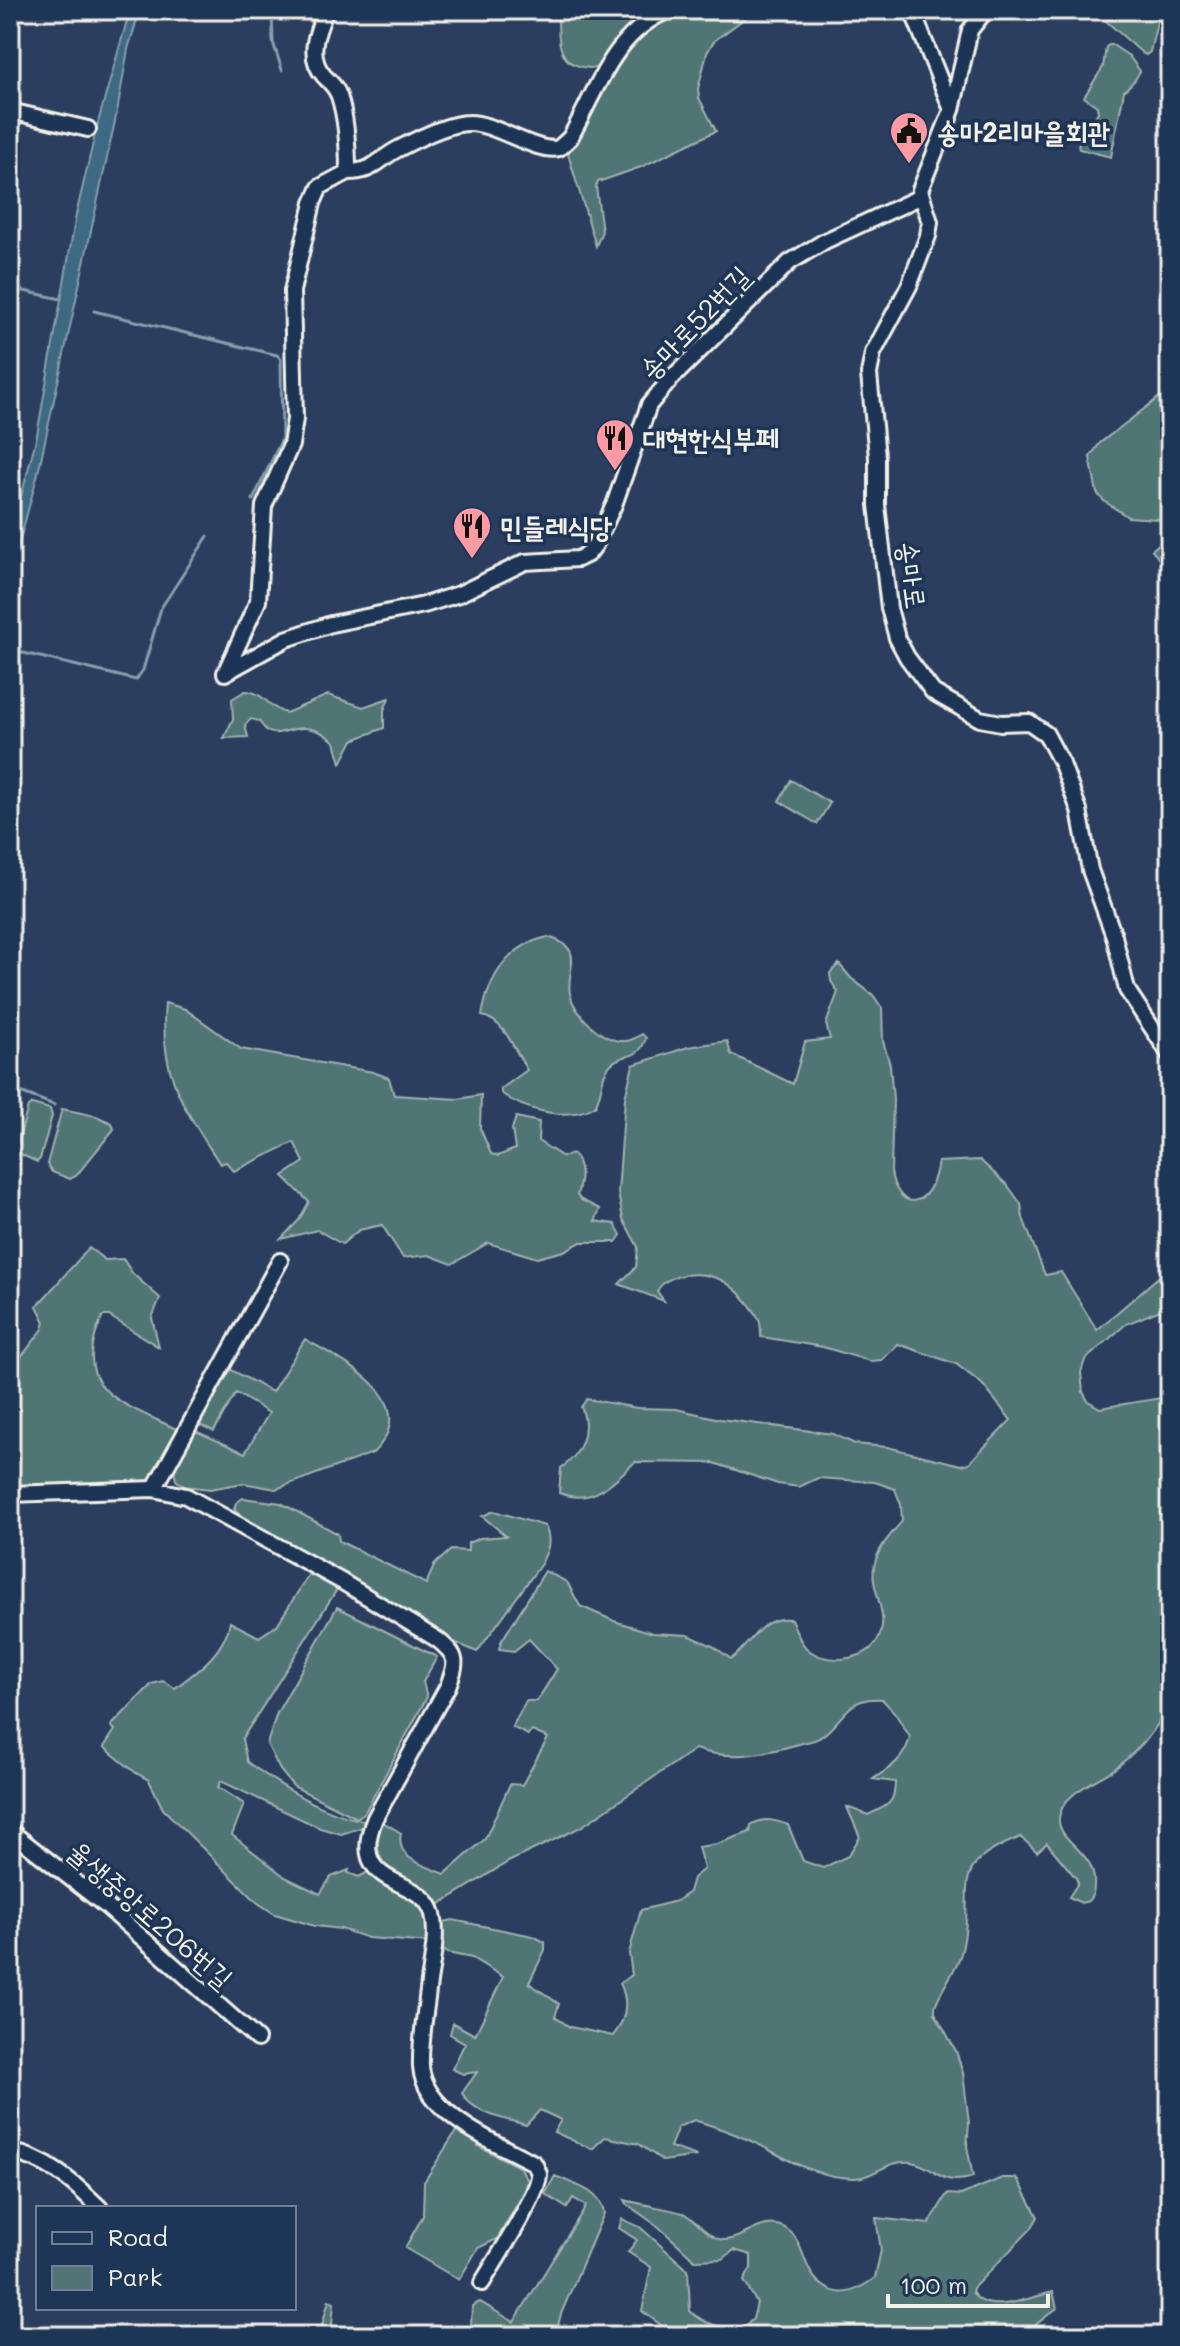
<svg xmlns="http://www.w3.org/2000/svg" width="1180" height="2346" viewBox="0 0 1180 2346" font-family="Mali,'Poor Story',sans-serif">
<rect width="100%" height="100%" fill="#2b3e60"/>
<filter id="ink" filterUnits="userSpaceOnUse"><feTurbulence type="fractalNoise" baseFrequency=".0125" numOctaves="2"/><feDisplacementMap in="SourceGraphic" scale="16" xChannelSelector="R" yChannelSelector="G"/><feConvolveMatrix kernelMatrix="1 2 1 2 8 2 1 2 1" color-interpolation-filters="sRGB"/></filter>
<g filter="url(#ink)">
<path fill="#507475" stroke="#a2b2ae" stroke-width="2" d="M 558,10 L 756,10 L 714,41 L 707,53 L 698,89 L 699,98 L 716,131 L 641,167 L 598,182 L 596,187 L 602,231 L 596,246 L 568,154 L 608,68 C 558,71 558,52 558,10 Z
M 1112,10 L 1160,10 L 1150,52 L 1146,55 L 1142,53 L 1106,21 Z
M 1111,44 L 1129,56 L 1140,71 L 1135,80 L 1124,91 L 1111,157 L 1079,149 L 1078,145 L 1098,112 L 1097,106 L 1084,97 L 1103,67 L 1106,47 Z
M 1170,389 L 1170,574 L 1152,550 L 1169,535 L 1167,527 L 1158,519 L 1128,517 L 1104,501 L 1097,493 L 1090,457 L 1100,443 Z
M 245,691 C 263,691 269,709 286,713 L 328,695 L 363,707 L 389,698 L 384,710 L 384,728 L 353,740 L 341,763 L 335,742 C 302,712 282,741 267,731 C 266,730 260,723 259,721 L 251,719 L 245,725 L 248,737 L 224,738 L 233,719 L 232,699 Z
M 791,780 L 830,803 L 817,824 L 779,801 Z
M 548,937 C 588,949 565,969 570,994 C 574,1013 603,1043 625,1041 C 631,1041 637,1037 642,1034 L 646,1038 C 638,1063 624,1051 611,1064 C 600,1075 603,1093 595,1106 C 569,1122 524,1111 501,1093 L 501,1089 L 527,1070 C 515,1052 506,1021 482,1016 C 488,978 508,945 548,937 Z
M 839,964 L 851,978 L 873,995 L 882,1008 L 883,1041 L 890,1065 L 893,1099 L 891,1172 C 893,1186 904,1209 921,1198 C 932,1191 936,1174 938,1162 L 980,1160 L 1008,1186 L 1021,1204 L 1023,1218 L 1045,1275 L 1061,1272 L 1097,1330 L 1170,1267 L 1170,1306 L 1126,1324 L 1085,1360 L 1081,1372 L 1083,1392 L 1088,1401 L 1100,1408 L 1161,1398 L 1170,1414 C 1170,1475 1170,1536 1170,1597 C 1170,1633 1174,1677 1163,1712 C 1157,1733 1133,1754 1117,1767 C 1099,1781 1062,1792 1059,1818 C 1057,1843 1097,1851 1094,1885 C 1094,1892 1093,1896 1088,1901 L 1081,1903 L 1069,1897 L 1078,1883 L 1076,1878 L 1047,1843 L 1037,1852 L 1021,1837 C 943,1867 977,1887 962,1950 C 957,1971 942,1986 935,2006 L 935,2013 L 956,2051 L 963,2073 L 969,2123 L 967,2146 L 973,2177 C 938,2188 938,2166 911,2162 C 888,2159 872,2179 853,2178 C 822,2177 799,2166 773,2152 C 748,2138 720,2128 694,2120 L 678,2127 L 670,2147 L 697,2156 L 663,2161 L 639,2144 L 605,2137 L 592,2149 L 554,2132 L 561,2120 L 540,2110 L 526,2125 C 505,2119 473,2114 462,2093 L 477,2072 L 463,2074 L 452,2069 L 465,2043 L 450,2034 L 453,2023 L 475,2035 L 503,1977 L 472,1958 L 447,1953 L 439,1946 L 443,1922 L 453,1920 L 533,1936 L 545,1942 L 545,1950 L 529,1983 L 559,2004 L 555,2017 L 570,2027 L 613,2036 C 627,2019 629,2002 620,1983 L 632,1975 L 629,1953 L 641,1910 L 676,1901 L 689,1892 L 693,1878 L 704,1869 L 698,1847 L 717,1844 L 750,1832 L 751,1825 C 764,1817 775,1820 788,1825 L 803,1861 L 823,1868 L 848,1856 L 860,1837 L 847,1807 L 868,1815 C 886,1806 895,1805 895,1782 L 873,1779 C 890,1768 905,1759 910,1737 L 895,1713 L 882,1699 C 847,1696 845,1719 822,1736 C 816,1741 806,1742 799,1744 C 763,1754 731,1761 695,1749 L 581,1827 L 508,1862 L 440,1904 C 407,1883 364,1869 381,1821 L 401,1833 C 395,1860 425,1865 445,1874 L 485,1839 L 510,1784 L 522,1785 L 548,1738 L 532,1731 L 528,1735 L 512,1727 L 526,1701 L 537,1701 L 557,1669 L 529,1639 L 514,1651 L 499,1649 L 501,1642 L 545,1571 L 567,1582 L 580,1606 L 614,1621 L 653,1633 L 688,1635 L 713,1646 L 731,1659 C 752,1644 760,1615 791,1619 C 796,1630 800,1644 810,1651 C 828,1664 865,1661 877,1641 C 893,1614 867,1588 875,1563 C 879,1546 892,1534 902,1521 L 901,1505 L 895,1489 L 875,1482 L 818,1478 L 799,1487 L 778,1484 L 714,1463 L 635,1462 C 611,1483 594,1506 559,1493 L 561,1468 C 581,1455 591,1430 581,1407 L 587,1399 L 637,1408 L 676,1409 L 720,1419 L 833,1434 L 855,1444 L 887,1447 L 961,1465 L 969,1463 L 1011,1420 L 982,1384 L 956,1364 L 898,1344 L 882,1360 L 870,1361 L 823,1347 L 761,1337 C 761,1332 761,1324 759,1319 C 751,1304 735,1286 719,1279 C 700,1271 668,1272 657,1291 L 664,1301 L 619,1284 L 636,1267 L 638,1247 L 623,1219 L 618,1193 L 625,1098 L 633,1065 L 688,1047 L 727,1041 L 731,1054 L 793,1084 L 805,1042 L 830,1039 L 826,1024 L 838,992 L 831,981 L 830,973 Z
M 165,1003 L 185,1009 L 241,1049 L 373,1072 L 389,1078 L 394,1095 L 458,1099 L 481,1095 L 480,1128 L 491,1154 L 498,1156 L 515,1149 L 512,1129 L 516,1117 L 539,1122 L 538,1141 L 563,1157 L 573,1154 C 584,1166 581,1181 577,1195 L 581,1200 L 600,1209 L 595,1221 L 615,1224 L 621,1235 L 616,1242 L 581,1242 L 564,1251 L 537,1258 L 488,1243 L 452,1264 L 429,1255 L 403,1258 L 382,1225 L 359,1230 L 342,1244 L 317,1230 L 281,1239 L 299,1220 L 309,1202 L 283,1176 L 304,1162 L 294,1142 L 234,1171 L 226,1162 L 220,1164 C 183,1106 159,1075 165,1003 Z
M 32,1104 L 50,1109 L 52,1116 L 40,1159 L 37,1162 L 18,1153 L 16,1149 L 28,1107 Z
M 62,1109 L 96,1116 L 112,1123 L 114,1129 L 76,1176 L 70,1179 L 52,1172 L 47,1164 Z
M 89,1248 L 105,1260 L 123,1259 L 133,1274 L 160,1298 L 152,1318 L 159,1347 L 109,1316 L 103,1316 C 67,1391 124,1403 178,1430 L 158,1476 L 148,1485 L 10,1487 L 10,1371 L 43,1329 L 45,1322 L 37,1306 Z
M 305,1339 C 344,1362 426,1400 373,1453 L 276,1489 L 243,1483 L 210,1489 L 184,1486 L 176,1480 L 174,1470 L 191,1429 L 245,1453 L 269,1413 L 236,1393 L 214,1431 L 195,1423 L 228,1368 L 272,1392 Z
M 243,1498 L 281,1503 L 338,1534 L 339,1541 L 426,1584 L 435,1564 L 451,1550 L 468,1551 L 468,1543 L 480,1538 L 506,1536 L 482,1516 L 494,1511 L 545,1526 C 552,1541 548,1550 541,1564 L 477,1652 L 452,1641 L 241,1516 L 234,1509 L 236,1503 Z
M 311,1571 L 339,1586 L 242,1739 L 247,1762 C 282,1787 322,1813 364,1821 L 363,1827 L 341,1834 L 320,1828 L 221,1781 L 218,1787 L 244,1804 L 232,1835 L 285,1877 L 320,1894 L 331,1877 L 349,1870 L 348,1873 L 359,1877 L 370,1871 L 415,1898 L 430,1912 L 429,1943 L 368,1938 L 341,1929 L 315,1926 L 275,1914 L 258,1903 L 163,1809 L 149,1780 L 136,1773 L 104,1747 L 115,1730 L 111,1726 L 152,1684 L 163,1681 L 175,1688 C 199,1670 224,1653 230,1622 L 259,1637 L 277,1625 Z
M 337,1607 L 437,1657 L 423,1682 L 427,1697 L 365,1812 L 357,1818 L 293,1786 L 280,1770 L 267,1744 L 277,1713 Z
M 458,2128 L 480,2140 L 478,2146 L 521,2168 L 528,2181 L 525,2191 L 497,2239 L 478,2248 L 459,2280 L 405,2248 L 423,2216 L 424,2182 Z
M 555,2176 C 573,2184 602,2191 604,2213 L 561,2314 L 555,2336 L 466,2336 L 471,2325 L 472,2306 L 480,2302 L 514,2322 L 586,2206 L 573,2198 L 567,2208 L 545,2194 Z
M 1002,2178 L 1015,2178 L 1019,2181 L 1038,2217 L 1031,2229 L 973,2288 L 972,2292 C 987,2317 1030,2297 1053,2292 L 1057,2308 L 1021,2336 L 662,2336 L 661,2325 L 642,2311 L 651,2267 L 628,2252 L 637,2240 L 619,2228 L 622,2219 L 640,2227 L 688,2270 L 690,2311 C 704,2324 724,2329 742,2329 L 753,2319 L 757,2303 L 744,2281 L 751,2268 L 751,2255 L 734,2250 L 723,2259 L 695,2260 L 659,2227 L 628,2205 L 625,2200 C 638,2204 678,2210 685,2214 C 698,2222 711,2241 726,2240 C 745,2239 763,2216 785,2228 C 807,2241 800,2272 825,2287 C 844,2299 859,2289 875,2278 L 881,2250 L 876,2218 L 929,2224 L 947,2194 L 961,2195 Z
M 329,2300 L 334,2303 L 332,2324 L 335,2336 L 319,2336 Z"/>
<path fill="#3d6982" stroke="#869fab" stroke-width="2" d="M 130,10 L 140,10 L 128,49 L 117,112 L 38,473 L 10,577 L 10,540 L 37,435 L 76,215 L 97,126 Z"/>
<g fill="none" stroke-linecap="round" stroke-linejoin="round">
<path stroke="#869fab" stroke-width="3" d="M 272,10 L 273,42 L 282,70
M 10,288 L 61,299
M 94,311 L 277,355 L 281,359 L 282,439 L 253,500
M 11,650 L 136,680 L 143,670 L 161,608 L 208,536
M 10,1088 L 54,1105"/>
<defs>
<path id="minor" d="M 912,10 L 952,110
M 986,10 L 970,30 L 952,110 L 920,190 L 930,222 L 928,236 L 909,286 L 873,353 L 869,374 L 877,457 L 877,505 L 889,608 L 897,638 L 907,657 L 933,692 L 980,719 L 1001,723 L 1029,722 L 1046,734 L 1062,764 L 1079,810 L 1090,870 L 1114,936 L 1127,990 L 1170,1055
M 10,111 L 88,129
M 348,172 C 374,172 377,160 398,149 C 415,140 449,123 468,123 C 494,122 537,154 559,148 L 570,138 C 597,90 614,31 670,10
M 225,673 L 286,639 L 331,624 L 424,605 L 459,594 L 525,562 L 578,559 L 588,554 L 595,545 L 614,505 L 649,405 L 670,380 L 790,262 L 825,241 L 920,197
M 225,673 L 258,601 L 264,506 L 291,445 L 295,419 L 292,291 L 313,203 L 320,187 L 348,172 C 348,147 347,120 339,96 C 336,87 330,82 324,76 C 306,56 317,31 326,10
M 154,1489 L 280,1261
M 10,1494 L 154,1489 L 186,1496 L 341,1581 L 438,1640 C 459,1657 457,1662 448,1686 L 375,1818 C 345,1891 423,1874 433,1914 C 438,1935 432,1961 429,1982 C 426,2010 420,2039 421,2067 C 424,2114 498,2144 534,2163 C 535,2165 539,2172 539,2174 C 540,2193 493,2264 482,2283
M 10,1831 L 106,1906 L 257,2039
M 10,2152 C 46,2157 75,2184 100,2208"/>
</defs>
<use href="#minor" stroke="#f4f1e8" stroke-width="20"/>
<use href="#minor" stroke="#1d3557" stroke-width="14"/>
</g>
</g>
<defs>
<symbol id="civic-pin" viewBox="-11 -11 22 30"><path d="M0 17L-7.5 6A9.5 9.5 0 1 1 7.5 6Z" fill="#ff9aa2" stroke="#1d3557"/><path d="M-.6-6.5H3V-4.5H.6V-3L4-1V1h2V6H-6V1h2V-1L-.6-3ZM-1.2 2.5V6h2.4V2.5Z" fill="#111"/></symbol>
<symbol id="restaurant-pin" viewBox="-11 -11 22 30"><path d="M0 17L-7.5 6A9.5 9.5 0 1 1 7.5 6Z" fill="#ff9aa2" stroke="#1d3557"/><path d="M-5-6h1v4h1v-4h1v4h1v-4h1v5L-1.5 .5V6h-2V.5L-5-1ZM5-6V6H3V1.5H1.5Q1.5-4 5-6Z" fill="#111"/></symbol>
</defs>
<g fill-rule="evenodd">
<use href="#civic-pin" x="887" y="109" width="44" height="60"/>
<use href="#restaurant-pin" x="593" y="416" width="44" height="60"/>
<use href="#restaurant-pin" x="450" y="504" width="44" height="60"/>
</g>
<g text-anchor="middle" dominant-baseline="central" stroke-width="7" stroke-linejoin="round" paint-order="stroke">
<g font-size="28" font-weight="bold" fill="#f4f1e8" stroke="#1d3557" text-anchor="start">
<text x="937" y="131">송마2리마을회관</text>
<text x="643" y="438">대현한식부페</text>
<text x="500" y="526">민들레식당</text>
</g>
<g font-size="28" fill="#f4f1e8" stroke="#1d3557">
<text transform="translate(694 322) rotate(-46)">송마로52번길</text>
<text transform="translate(913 575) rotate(82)">송마로</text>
<text transform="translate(151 1914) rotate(41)">율생중앙로206번길</text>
</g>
</g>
<rect width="1180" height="2346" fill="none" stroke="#1d3557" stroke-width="40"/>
<rect x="20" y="20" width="1140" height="2306" fill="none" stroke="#f4f1e8" stroke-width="3" filter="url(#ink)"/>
<rect x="36" y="2206" width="260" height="104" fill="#1d3557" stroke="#738091" stroke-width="2"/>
<rect x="52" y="2232" width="40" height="12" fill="#1d3557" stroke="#738091" stroke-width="2"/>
<text x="108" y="2246" font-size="24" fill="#f4f1e8">Road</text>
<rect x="52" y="2266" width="40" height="24" fill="#507475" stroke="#738091" stroke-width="2"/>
<text x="108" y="2286" font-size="24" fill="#f4f1e8">Park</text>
<path d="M888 2294v12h160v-12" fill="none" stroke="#f4f1e8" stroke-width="4"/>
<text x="900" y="2294" font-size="24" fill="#f4f1e8" stroke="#1d3557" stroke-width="6" paint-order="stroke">100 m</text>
</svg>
